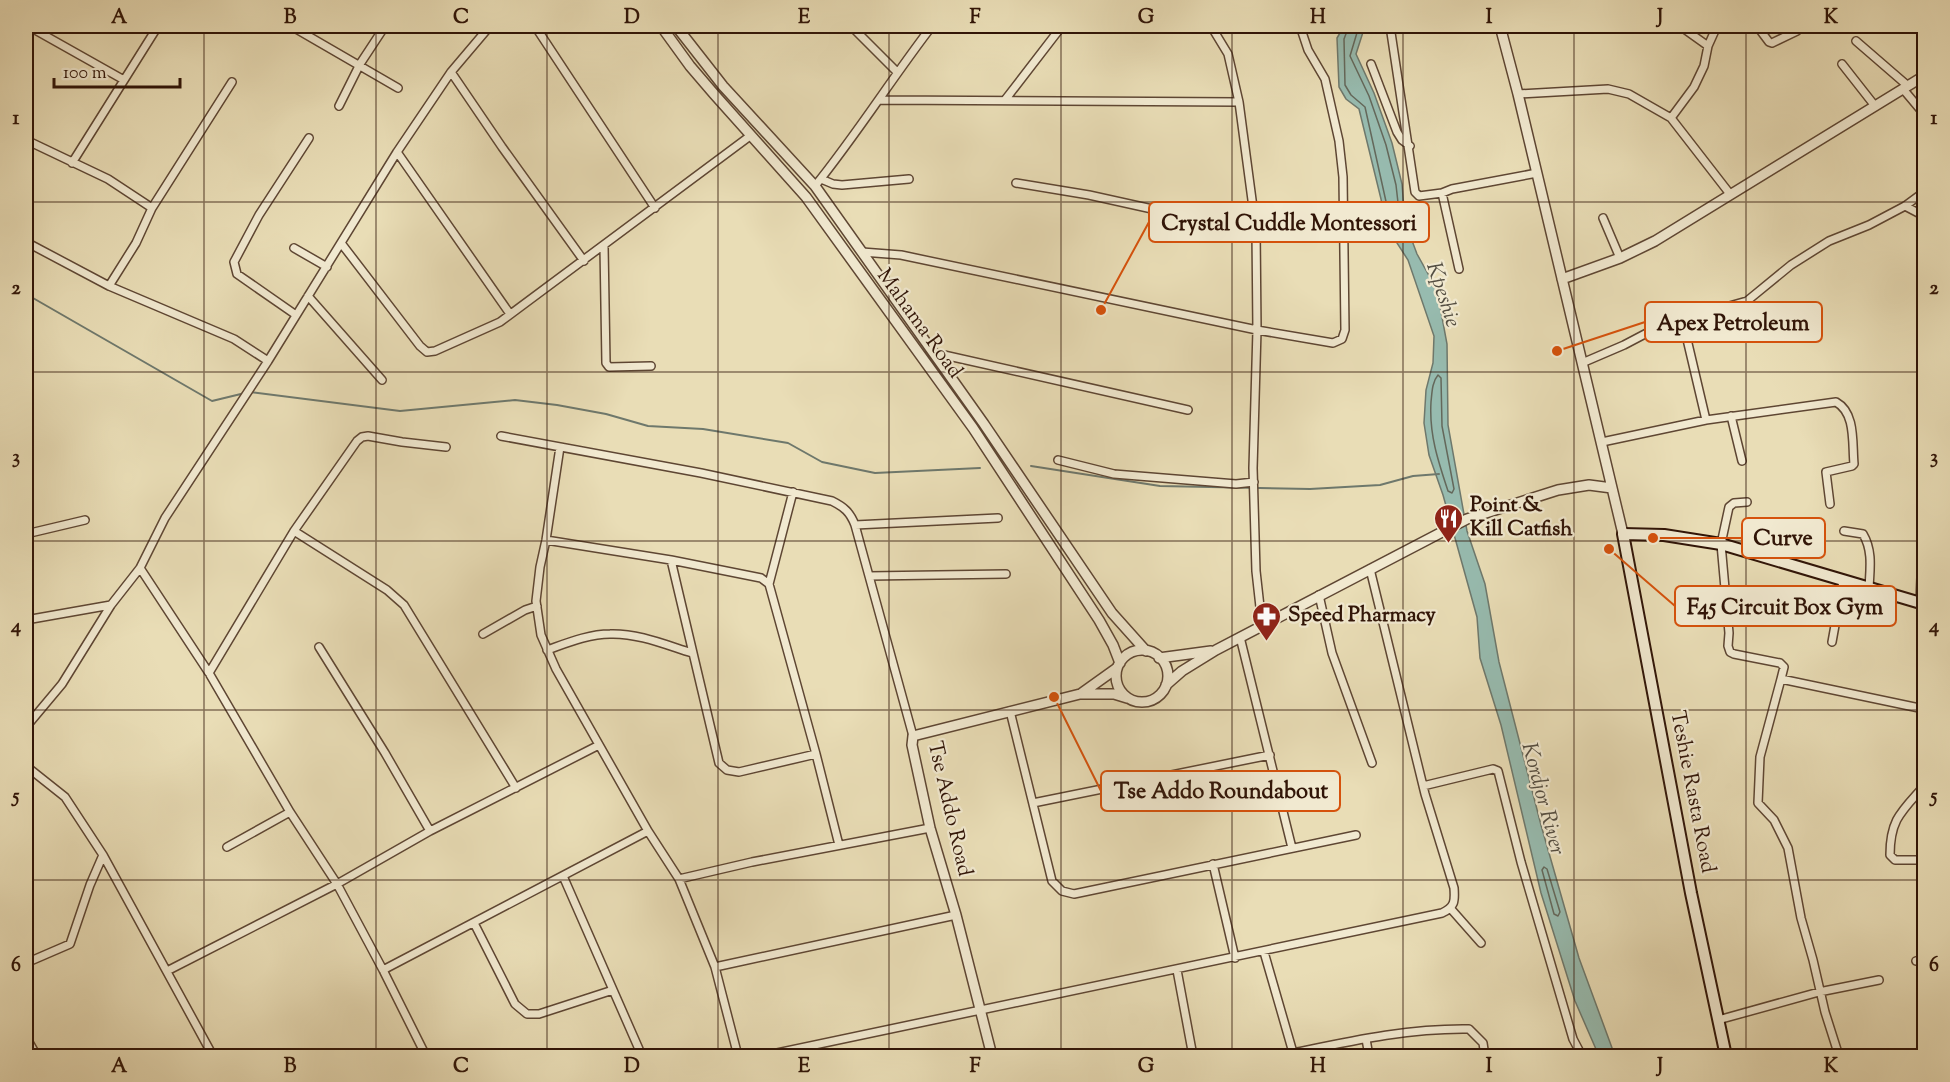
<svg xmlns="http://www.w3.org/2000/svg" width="1950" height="1082" viewBox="0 0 1950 1082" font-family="'Sorts Mill Goudy',serif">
<rect width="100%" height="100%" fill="#e9ddb6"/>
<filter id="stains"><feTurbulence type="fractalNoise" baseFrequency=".00333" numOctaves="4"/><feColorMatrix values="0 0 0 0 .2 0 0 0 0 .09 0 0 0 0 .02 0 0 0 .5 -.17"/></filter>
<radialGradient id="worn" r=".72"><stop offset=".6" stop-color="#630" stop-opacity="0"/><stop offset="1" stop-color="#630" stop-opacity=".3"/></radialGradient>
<path fill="#97bbaf" stroke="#6e786c" stroke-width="1.5" d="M 1344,26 L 1365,26 L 1356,54 L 1374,93 L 1392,143 L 1402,184 L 1405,222 L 1417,254 L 1437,290 L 1447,344 L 1448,425 L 1467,531 L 1485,584 L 1499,662 L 1541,825 L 1579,958 L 1615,1056 L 1599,1056 L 1575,1001 L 1541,893 L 1501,725 L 1480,658 L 1477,617 L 1443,495 L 1429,455 L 1424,423 L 1426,390 L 1433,363 L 1434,336 L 1408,260 L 1386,226 L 1381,199 L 1359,109 L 1346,99 L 1339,87 L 1337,38 Z"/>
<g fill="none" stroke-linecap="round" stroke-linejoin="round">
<path stroke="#64685b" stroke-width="1.5" d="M 1349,26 L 1344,39 L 1345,85 L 1351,95 L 1365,107 L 1391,224 L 1399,232 L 1401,229 L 1396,185 L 1386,145 L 1369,96 L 1350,56 L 1359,26
M 1438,375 L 1441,378 L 1442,426 L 1454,489 L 1452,493 L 1448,491 C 1438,461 1429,434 1431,402 C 1432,393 1432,382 1438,375 Z
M 1544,867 L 1547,869 L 1560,912 L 1558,916 L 1554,914 L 1542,870 Z"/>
<path stroke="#6e786c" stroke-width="2" d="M 26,294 L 212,401 L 245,393
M 250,392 L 400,411 L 515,400 L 557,405 L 606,414 L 648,426 L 703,429 L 788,443 L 822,462 L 875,473 L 980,468
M 1031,466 L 1160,486 L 1310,489 L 1380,485 L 1413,476 L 1439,474"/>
<defs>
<path id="minor" d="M 28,26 L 124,80
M 291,26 L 398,88
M 535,26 L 655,208
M 851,26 L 897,72
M 1211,26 L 1228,54 L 1239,102 L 1256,230 L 1257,330 L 1253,468 L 1256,571 L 1262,625
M 1390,26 L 1415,192 L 1419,196 L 1442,193 L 1452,189 L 1537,173
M 1680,26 L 1708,46
M 1757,26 L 1769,42 L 1772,43 L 1797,31 L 1800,26
M 1856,41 L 1908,86
M 1371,64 L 1397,132 L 1402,140 L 1410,146
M 1842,64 L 1875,106
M 451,72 L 502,147 L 584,261
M 1903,89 L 1924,114
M 1518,94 L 1608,89 L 1629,94 L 1671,118 L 1730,194
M 879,100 L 1239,102
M 1005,100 L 1062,26
M 339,106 L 360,64 L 385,26
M 1671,118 L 1694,87 L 1704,66 L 1708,46 L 1717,26
M 26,140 L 108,179 L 152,208 L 136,243 L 109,286 L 234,339 L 268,361
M 397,152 L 510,314
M 72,163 L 158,26
M 821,179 L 833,184 L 842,185 L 909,179
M 1016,183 L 1089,195 L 1247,230 L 1256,230
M 815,186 C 857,134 892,78 932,26
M 1442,193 L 1459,269
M 1905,206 L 1924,216
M 152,208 L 232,82
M 1603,218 L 1620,258
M 26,242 L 109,286
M 341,243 L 420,346 L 427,352 L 435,351 L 500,322 L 750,136
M 604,246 L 606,363 L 609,367 L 651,366
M 294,248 L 327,267
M 862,252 L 901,255 L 1257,330 L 1333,343 L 1342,339 L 1345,330 L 1343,177 L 1339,141 L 1325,79 L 1308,50 L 1300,26
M 308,296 L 382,380
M 296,315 L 237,274 L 234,262 L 259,215 L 309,138
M 1682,318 L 1706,420
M 935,353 L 1188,410
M 1582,363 L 1624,345 L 1662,325 L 1747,301 L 1791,265 L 1829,241 L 1869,225 L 1905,206 L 1924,192
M 1731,416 L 1742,461
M 501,436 L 701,473 L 832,501 C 844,507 850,512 855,525 L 913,736
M 1602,442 L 1706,420 L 1836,402 C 1856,413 1852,443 1854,464 L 1852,466 L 1826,472 L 1830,504
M 560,447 L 546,540 L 540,567 L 536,601 L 541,635 L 556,669 L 648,831 L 679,879 L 715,967 L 738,1056
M 1058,460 L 1114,474 L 1236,484 L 1254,482
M 1747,502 L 1734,503 L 1729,507 L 1721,544 L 1729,633 L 1728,646 L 1730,652 L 1734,654 L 1780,663 L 1784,667 L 1781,679
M 855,525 L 998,518
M 294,531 L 387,590 L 404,605 L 516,788
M 1844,531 L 1863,534 C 1873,551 1870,569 1869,588
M 26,534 L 85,520
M 546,540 L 671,560 L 761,578 L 769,584 L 816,754 L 839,845
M 671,560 L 719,763 L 727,770 L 739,772 L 816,754
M 140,568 L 209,673 L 290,812 L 337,884 L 383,970 L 426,1056
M 869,576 L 1006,574
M 769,584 L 793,492
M 1319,595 L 1332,653 L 1372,763
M 1920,603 L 1924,501
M 26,620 L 111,605
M 483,634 L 525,610 L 537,606
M 1240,637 L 1292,848
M 1832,642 L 1843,581
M 319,647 L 385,753 L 430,831
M 547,650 C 567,643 589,634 610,634 C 638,633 666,645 692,653
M 209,673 L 294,531 L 357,441 L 362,437 L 368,436 L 402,442 L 446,447
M 1010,711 L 1052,881 L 1062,891 L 1074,894 L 1356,835
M 26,727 L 62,684 L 111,605 L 140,568 L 165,518 L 268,361 L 397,152 L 451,72 L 490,26
M 26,766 L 65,797 L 103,855 L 213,1056
M 1423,786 L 1493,769 L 1498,771 L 1521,862 L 1573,1039 L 1582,1056
M 1924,786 C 1902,811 1890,819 1890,855 L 1895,860 L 1924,860
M 1033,803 L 1270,755
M 227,847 L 290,812
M 1213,864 L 1235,958
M 563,876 L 642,1056
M 679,879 L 752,862 L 930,828
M 1451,909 L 1481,943
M 474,923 L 515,1004 L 527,1014 L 539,1014 L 613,990
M 1264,952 L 1294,1056
M 1916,961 L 1924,959
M 26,963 L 70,944 L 90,885 L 103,855
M 715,967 L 956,915
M 383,970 L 648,831
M 1177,970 L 1193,1056
M 167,971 L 337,884 L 430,831 L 599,745
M 1718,1020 L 1819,992 L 1879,980
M 26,1037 L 37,1056
M 1366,1039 L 1369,1056
M 1293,1053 C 1351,1041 1409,1028 1469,1029 L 1483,1043 L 1485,1056
M 762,1056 L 1442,913 C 1455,907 1455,901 1454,888 L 1425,794 L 1370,569
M 1558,1056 L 1579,1052
M 1827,1056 L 1838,1053
M 1839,1056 L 1825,1012 L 1813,960 L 1801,918 L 1788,848 L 1774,820 L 1758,803 L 1760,757 L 1781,679 L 1924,709"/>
<path id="tertiary" d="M 661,26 L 690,66 L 714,94 L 806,197 L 973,428 L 1099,620 L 1113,645 L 1120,663
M 676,26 L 723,86 L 815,186 L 984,424 L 1112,613 L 1146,651
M 1500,26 L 1518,94 L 1623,534
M 1562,279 L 1620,258 L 1655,241 L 1924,76
M1116 676a26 26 0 1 1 52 0a26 26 0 1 1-52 0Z
M 1159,658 L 1211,651
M 1166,685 L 1182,671 L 1216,650 L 1467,519 L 1558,490 L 1589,485 L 1612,488
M 1082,693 L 1117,668
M 992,1056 L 956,915 L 930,828 L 912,745 L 913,736 L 1080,694 L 1114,694 L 1127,698"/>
<path id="secondary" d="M 1726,1056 L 1691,893 L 1623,534 L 1664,535 L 1721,544 L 1924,604"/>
</defs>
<use href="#minor" stroke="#5e4633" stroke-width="10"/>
<use href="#tertiary" stroke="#5e4633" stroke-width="12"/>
<use href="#secondary" stroke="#301407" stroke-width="14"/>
<use href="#minor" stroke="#f1e9d0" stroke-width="7"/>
<use href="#tertiary" stroke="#f1e9d0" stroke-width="9"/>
<use href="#secondary" stroke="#f1e9d0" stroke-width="10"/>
</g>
<path fill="none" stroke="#301407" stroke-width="1.5" stroke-opacity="0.55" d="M 204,26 L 204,1056M 376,26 L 376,1056M 547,26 L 547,1056M 718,26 L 718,1056M 889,26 L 889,1056M 1061,26 L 1061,1056M 1232,26 L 1232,1056M 1403,26 L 1403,1056M 1574,26 L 1574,1056M 1746,26 L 1746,1056M 26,202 L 1924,202M 26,372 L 1924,372M 26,541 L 1924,541M 26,710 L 1924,710M 26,880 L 1924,880"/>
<defs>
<symbol id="restaurant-pin" viewBox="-11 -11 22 30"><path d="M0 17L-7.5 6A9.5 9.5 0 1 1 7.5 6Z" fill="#8f2418" stroke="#f1e9d0"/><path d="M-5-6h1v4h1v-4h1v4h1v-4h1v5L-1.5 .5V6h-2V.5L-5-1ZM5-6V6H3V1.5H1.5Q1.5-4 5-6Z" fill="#fff"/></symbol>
<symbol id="pharmacy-pin" viewBox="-11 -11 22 30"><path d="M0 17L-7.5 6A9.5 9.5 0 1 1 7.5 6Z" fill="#8f2418" stroke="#f1e9d0"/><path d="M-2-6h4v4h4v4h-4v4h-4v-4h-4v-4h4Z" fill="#fff"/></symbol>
</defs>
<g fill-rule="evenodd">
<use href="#restaurant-pin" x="1432" y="502" width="33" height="45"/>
<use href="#pharmacy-pin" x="1250" y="600" width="33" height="45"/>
</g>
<g text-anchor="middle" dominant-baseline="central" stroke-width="4.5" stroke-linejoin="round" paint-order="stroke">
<g font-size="21" fill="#301407" stroke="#f1e9d0">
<text transform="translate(919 324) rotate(54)">Mahama Road</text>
<text transform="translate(1692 792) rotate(79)">Teshie Rasta Road</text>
<text transform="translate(949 809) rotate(77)">Tse Addo Road</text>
</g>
<g font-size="21" font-weight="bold" fill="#301407" stroke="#f1e9d0" text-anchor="start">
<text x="1470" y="506">Point &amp;<tspan x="1470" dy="24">Kill Catfish</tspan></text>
<text x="1288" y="616">Speed Pharmacy</text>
</g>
<g font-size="22" font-style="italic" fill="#544e42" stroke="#f1e9d0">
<text transform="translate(1442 295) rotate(72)">Kpeshie</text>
<text transform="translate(1542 799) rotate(75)">Kordjor River</text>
</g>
</g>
<path fill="none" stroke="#d6520c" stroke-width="2" d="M1101 310L1149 222M1557 351L1645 322M1653 538L1742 538M1609 549L1675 606M1054 697L1101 791"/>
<g fill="#d6520c" stroke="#f1e9d0" stroke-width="2">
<circle cx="1101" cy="310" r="6"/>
<circle cx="1557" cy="351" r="6"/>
<circle cx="1653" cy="538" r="6"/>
<circle cx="1609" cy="549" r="6"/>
<circle cx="1054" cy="697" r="6"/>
</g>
<g fill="#f1e9d0" stroke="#d6520c" stroke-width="2">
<rect x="1149" y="202" width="280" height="40" rx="6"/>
<rect x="1645" y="302" width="177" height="40" rx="6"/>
<rect x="1742" y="518" width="83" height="40" rx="6"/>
<rect x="1675" y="586" width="221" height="40" rx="6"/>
<rect x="1101" y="771" width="239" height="40" rx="6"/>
</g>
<g font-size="22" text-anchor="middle" font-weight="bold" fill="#301407">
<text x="1289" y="230">Crystal Cuddle Montessori</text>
<text x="1733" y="330">Apex Petroleum</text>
<text x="1783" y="545">Curve</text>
<text x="1785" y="614">F45 Circuit Box Gym</text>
<text x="1221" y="798">Tse Addo Roundabout</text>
</g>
<rect width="1950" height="1082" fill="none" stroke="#e9ddb6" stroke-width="66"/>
<path d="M54 78v9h126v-9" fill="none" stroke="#301407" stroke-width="3"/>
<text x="63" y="78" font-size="18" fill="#301407" stroke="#f1e9d0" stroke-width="4.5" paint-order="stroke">100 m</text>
<rect x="33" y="33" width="1884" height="1016" fill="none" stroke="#301407" stroke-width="2"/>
<g font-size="20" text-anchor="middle" font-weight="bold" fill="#301407">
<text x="119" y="23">A</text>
<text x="290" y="23">B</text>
<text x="461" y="23">C</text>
<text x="632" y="23">D</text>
<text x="804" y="23">E</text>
<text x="975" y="23">F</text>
<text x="1146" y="23">G</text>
<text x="1318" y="23">H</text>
<text x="1489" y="23">I</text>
<text x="1660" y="23">J</text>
<text x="1831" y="23">K</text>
<text x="16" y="124">1</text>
<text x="1934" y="124">1</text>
<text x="16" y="294">2</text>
<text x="1934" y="294">2</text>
<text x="16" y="463">3</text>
<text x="1934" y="463">3</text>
<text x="16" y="632">4</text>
<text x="1934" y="632">4</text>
<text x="16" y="802">5</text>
<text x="1934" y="802">5</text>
<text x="16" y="971">6</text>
<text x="1934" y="971">6</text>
<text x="119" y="1072">A</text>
<text x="290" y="1072">B</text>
<text x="461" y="1072">C</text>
<text x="632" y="1072">D</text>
<text x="804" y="1072">E</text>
<text x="975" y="1072">F</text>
<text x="1146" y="1072">G</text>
<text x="1318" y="1072">H</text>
<text x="1489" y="1072">I</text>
<text x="1660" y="1072">J</text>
<text x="1831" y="1072">K</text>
</g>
<rect width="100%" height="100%" filter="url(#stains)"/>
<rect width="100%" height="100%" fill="url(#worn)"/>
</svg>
